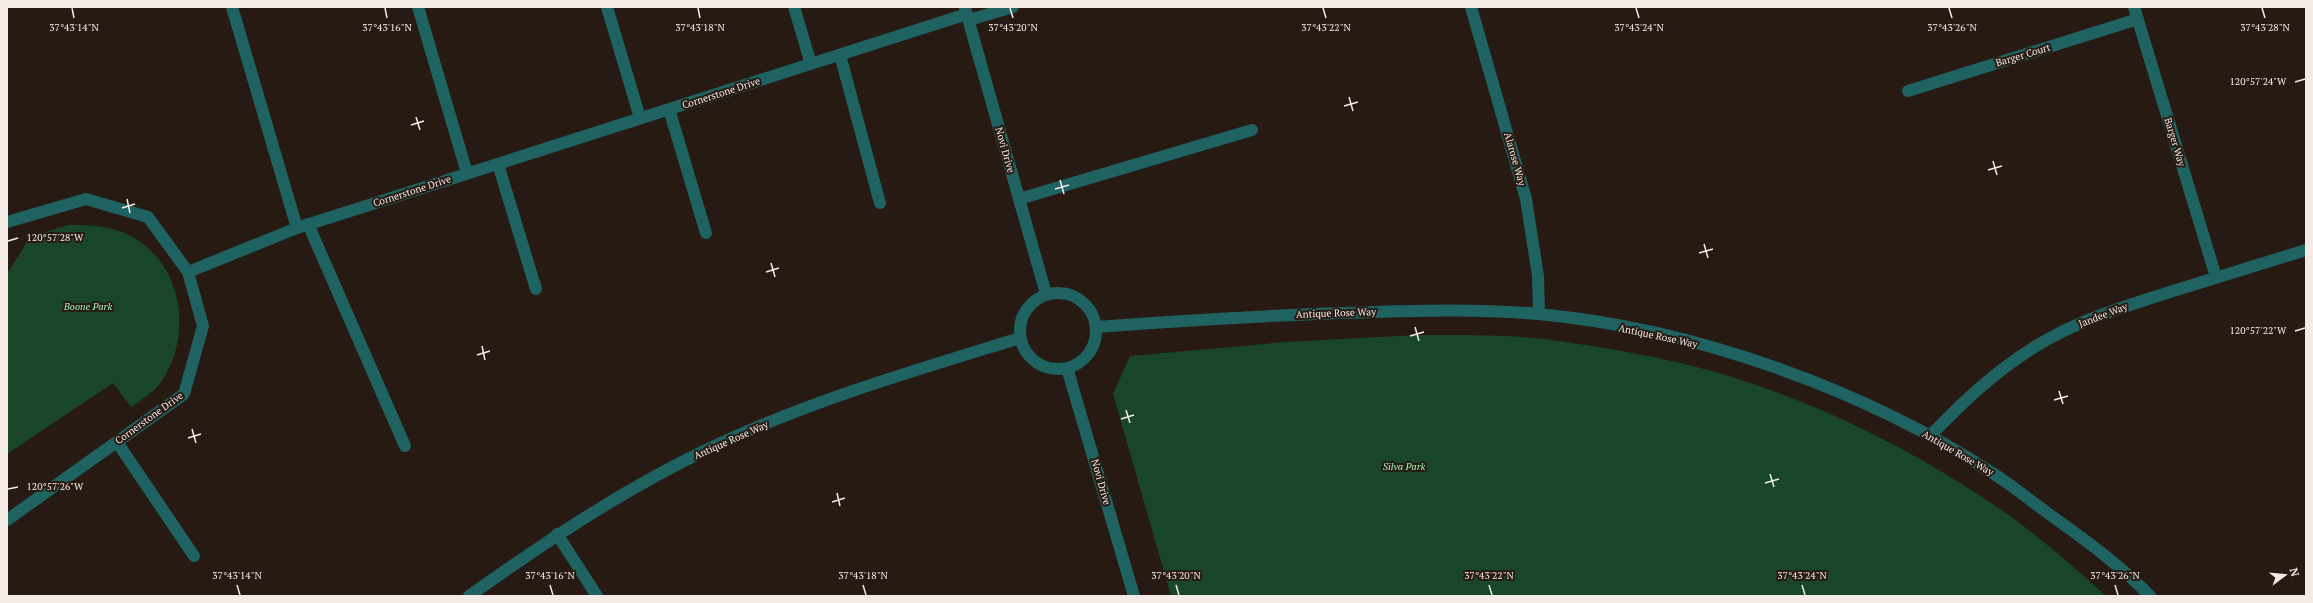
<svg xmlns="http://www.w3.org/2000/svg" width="2313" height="603" viewBox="0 0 2313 603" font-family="'PT Serif',serif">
<rect width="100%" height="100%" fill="#271a13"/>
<path fill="#184626" d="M 68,225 C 87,225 104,225 122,232 C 180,255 195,329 163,379 C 156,391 143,399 131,407 L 113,383 L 7,454 L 7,274 L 30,237 Z
M 1418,335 C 1465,335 1512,334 1559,341 C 1600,347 1644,354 1685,364 C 1791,390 1895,439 1985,499 C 2029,527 2068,562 2106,596 L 1171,596 L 1113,394 L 1130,356 L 1285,342 Z"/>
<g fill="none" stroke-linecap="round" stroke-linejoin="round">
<path stroke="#1e6261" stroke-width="12" d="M 232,7 L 297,228
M 418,7 L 467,173
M 607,7 L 640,118
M 794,7 L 811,64
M 1471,7 L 1526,199 L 1538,276 L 1539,314
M 2134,7 L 2216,277
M 965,8 L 1046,294
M 969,20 L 1013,7
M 840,55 L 880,203
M 1908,91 L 2138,19
M 669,109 L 706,233
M 498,164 L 536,289
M 1019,199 L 1252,130
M 7,222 L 86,199 L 148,217 L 188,272 L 203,326 L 184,394 L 7,520
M 308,224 L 405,446
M 188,272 L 297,228 L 967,14
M1020 331a38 38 0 1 1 76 0a38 38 0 1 1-76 0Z
M 1096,327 C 1177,321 1258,316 1340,313 C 1406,311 1472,308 1538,314 C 1693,328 1864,389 1994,474 C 2013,486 2031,501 2049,514 C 2084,539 2120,565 2150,596
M 1067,368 L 1134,596
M 1930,436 C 1962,403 1994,372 2033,348 C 2076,321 2122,307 2170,292 C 2215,278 2261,264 2306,250
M 117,442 L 194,556
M 557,534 L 597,596
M 469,596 C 544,543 621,491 704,451 C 805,402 913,371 1020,338"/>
</g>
<path fill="none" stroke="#f4ebe6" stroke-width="1.5" d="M 72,8 L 74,18M 385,8 L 387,18M 698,8 L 700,18M 1010,8 L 1013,18M 1323,8 L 1326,18M 1636,8 L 1639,18M 1949,8 L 1952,18M 2262,8 L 2265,18M 2295,82 L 2305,79M 1349,97 L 1353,111M 1344,106 L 1358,102M 416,117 L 420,130M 411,125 L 424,121M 1993,161 L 1997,175M 1988,170 L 2002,166M 1060,180 L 1064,194M 1055,189 L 1069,185M 127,199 L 130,213M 122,208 L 135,204M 8,241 L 18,238M 1704,244 L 1708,258M 1699,253 L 1713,249M 771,263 L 775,277M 766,272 L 779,268M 1415,327 L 1419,341M 2295,331 L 2305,328M 1410,336 L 1424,332M 482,346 L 485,360M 477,355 L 490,351M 2059,391 L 2063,404M 2054,400 L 2068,396M 1126,410 L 1130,423M 1121,419 L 1134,415M 192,429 L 196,443M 188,438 L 201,434M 1770,474 L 1774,487M 1765,483 L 1779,479M 8,489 L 18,487M 837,493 L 840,506M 832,502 L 845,498M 237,585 L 240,595M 550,585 L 553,595M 863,585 L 866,595M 1176,585 L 1179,595M 1489,585 L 1492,595M 1802,585 L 1805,595M 2115,585 L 2118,595"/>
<g text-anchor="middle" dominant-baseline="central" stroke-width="4" stroke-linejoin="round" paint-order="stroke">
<g font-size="10" fill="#f4ebe6" stroke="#271a13">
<text transform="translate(2023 55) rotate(-17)">Barger Court</text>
<text transform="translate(721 93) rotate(-18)">Cornerstone Drive</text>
<text transform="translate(2175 142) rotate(73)">Barger Way</text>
<text transform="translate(1005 150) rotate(74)">Novi Drive</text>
<text transform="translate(1515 159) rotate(74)">Alarose Way</text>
<text transform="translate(412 191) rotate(-18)">Cornerstone Drive</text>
<text transform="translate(1336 313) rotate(-2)">Antique Rose Way</text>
<text transform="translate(2103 315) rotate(-21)">Jandee Way</text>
<text transform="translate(1658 336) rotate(12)">Antique Rose Way</text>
<text transform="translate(149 418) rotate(-36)">Cornerstone Drive</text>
<text transform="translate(731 440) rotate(-24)">Antique Rose Way</text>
<text transform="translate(1958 453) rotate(30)">Antique Rose Way</text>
<text transform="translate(1101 482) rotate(74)">Novi Drive</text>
</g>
<g font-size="10" font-style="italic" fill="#a3f5b7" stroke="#271a13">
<text x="88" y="306">Boone Park</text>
<text x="1404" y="466">Silva Park</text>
</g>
</g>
<g font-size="10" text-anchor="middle" fill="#f4ebe6" stroke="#271a13" stroke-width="4" stroke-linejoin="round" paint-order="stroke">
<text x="74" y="31">37°43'14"N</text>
<text x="387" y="31">37°43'16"N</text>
<text x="700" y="31">37°43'18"N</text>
<text x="1013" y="31">37°43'20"N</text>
<text x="1326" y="31">37°43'22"N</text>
<text x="1639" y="31">37°43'24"N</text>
<text x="1952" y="31">37°43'26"N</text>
<text x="2265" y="31">37°43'28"N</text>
<text x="2258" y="85">120°57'24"W</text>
<text x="55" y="241">120°57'28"W</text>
<text x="2258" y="334">120°57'22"W</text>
<text x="55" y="490">120°57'26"W</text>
<text x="237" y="579">37°43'14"N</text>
<text x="550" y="579">37°43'16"N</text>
<text x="863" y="579">37°43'18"N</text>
<text x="1176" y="579">37°43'20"N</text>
<text x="1489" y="579">37°43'22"N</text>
<text x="1802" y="579">37°43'24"N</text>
<text x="2115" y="579">37°43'26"N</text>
</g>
<rect width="2313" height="603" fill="none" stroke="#f4ebe6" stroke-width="16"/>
<g transform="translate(2285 575) rotate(74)" stroke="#271a13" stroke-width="3" paint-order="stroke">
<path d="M0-3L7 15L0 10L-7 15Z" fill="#f4ebe6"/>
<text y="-6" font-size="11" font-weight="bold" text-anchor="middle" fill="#f4ebe6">N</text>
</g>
</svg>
